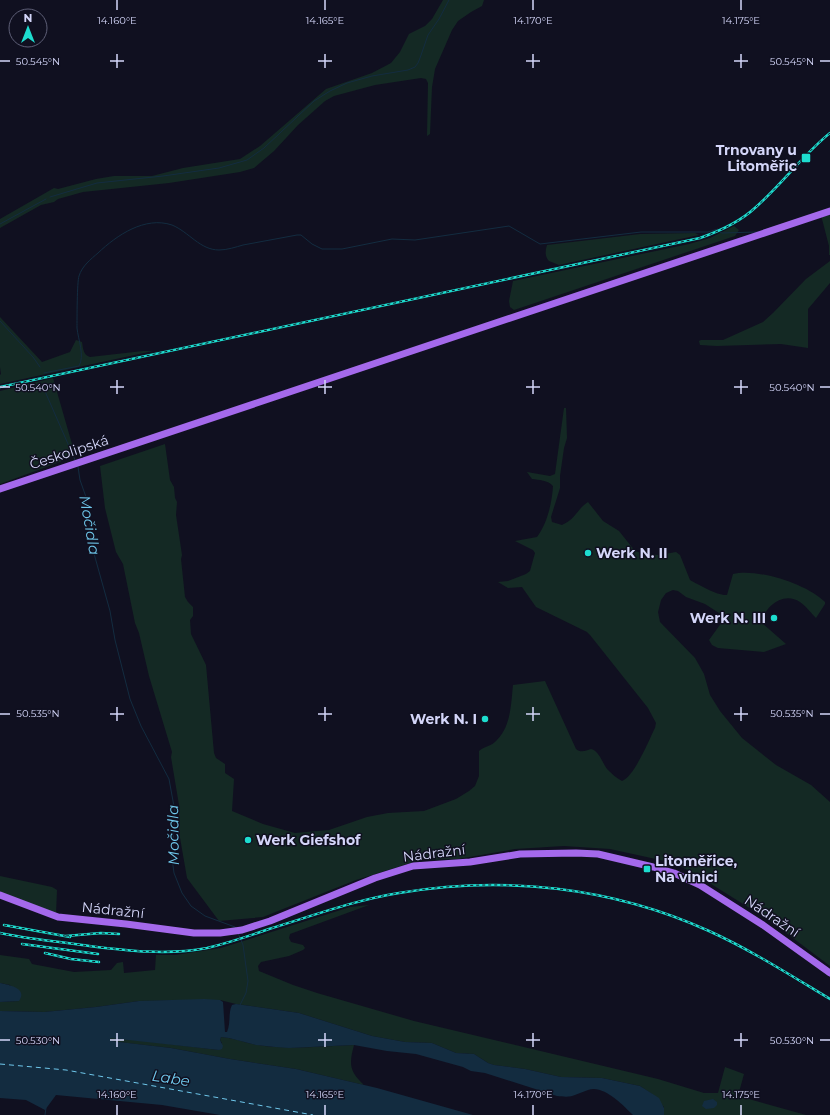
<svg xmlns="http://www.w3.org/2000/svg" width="830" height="1115" viewBox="0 0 830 1115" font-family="Montserrat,sans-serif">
<rect width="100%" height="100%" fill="#101020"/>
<path fill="#142924" d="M 443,0 L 484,0 L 482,6 L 471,12 L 458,21 L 452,30 L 435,69 L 432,87 L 430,134 L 427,136 L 428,83 L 426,79 L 421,78 L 375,85 L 334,96 L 325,101 L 298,125 L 274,151 L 254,168 L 240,172 L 169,183 L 83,192 L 58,199 L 54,202 L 41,205 L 0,228 L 0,219 L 54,188 L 58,189 L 96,179 L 114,176 L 152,176 L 183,168 L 240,159 L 260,146 L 326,89 L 372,73 L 391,63 L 400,52 L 409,34 L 425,26 L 432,19 Z
M 830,215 L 830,255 L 829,255 L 829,246 L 822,219 L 822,217 Z
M 734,226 L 739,230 L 735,236 L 514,310 L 510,307 L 509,301 L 513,281 L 689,244 L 710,238 Z
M 695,233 L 699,235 L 559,265 L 549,261 C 545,257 545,251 547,245 L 640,234 Z
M 830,261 L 830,283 L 808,309 L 808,348 L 781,344 L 717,346 L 700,345 L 699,341 L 701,340 L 723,340 L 763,322 L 773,313 L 806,279 Z
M 0,317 L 42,362 L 70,352 L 76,340 L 82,342 C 83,348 83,355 90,357 L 143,351 L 153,351 L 0,384 L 0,375 L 1,374 L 0,367 Z
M 53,378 L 74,451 L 60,462 L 0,484 L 0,391 Z
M 564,408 L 566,408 L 567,438 L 564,448 L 560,476 L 560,488 L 551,517 L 552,522 L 562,525 C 577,518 576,510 588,502 L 603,521 L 619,531 L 635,551 L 644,554 L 659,555 L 676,552 L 680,555 L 690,580 C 699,585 718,596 727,595 L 733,574 C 757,568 807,584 825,602 L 825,604 L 816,618 C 811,613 806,606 800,602 C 784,591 764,606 762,623 L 786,644 L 764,652 L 718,648 L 712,645 L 709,640 L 722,622 L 721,617 L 719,613 L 705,604 L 686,597 L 678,591 L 673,590 L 666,593 L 661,600 L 658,612 L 660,622 L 695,658 L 704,674 L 710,695 L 720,711 L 742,738 L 776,765 L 811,785 L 830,802 L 830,966 L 769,920 L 695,874 L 674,863 L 610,849 L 564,846 L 515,849 L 458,859 L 420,860 L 356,880 L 263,917 L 219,921 L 187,878 L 179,832 L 179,805 L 171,757 L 172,752 L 149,676 L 139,633 L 135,623 L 123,564 L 116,552 L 105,508 L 100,466 L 165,444 L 170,480 L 174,487 L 175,498 L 177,502 L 176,515 L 182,555 L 181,559 L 185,597 L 188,602 L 193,607 L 193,616 L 190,620 L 191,634 L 206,665 L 214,753 L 216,758 L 225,764 L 225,773 L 234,779 L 232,811 L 263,824 L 295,833 L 329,830 L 367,817 L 388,813 L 424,811 L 456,799 L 469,791 L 475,786 L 479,776 L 479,751 C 484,746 491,747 497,740 C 511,726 511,704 513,685 L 545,681 L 576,749 C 580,753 586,751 591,749 C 599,751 602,762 607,769 C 612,774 616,778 622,781 C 634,777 649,740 655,728 L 656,723 L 648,708 L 590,635 L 587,632 L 536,607 L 522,587 L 508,588 L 498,582 L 508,581 L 526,574 L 530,571 L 535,553 L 533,550 L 515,541 L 537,537 C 547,524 552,503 553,486 C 548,480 539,480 532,479 L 527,472 L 550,476 L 555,474 Z
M 0,876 L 52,887 L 57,890 L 56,914 L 0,893 Z
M 369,905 L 290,934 L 289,938 L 291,942 L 303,945 L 305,948 L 303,950 L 289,956 L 261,962 L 258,966 L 259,971 L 293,985 L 317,993 L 414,1021 L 658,1079 L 704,1093 L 718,1093 L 725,1067 L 744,1074 L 738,1096 L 806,1115 L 664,1115 L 664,1107 L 652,1094 L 640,1086 L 602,1078 L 561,1077 L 525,1069 L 494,1065 L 488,1063 L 474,1054 L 456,1053 L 432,1043 L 405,1042 L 372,1036 L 299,1013 L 236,1004 L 220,1000 L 139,1001 L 96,1007 L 44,1012 L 0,1011 L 0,1002 L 19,1001 L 10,985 L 0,983 L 0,955 L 29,959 L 32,964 L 74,972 L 111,970 L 117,963 L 123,962 L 124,973 L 155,970 L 156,955 L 175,955 L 221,948 L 350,907 Z
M 110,1037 L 219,1050 L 222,1043 L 220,1040 L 221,1037 C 234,1038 245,1043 258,1045 C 290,1050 322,1046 354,1045 C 349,1064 349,1071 364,1085 L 296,1069 L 230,1059 L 171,1048 L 110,1041 Z"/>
<path fill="#132c40" d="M 0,983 C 9,985 28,988 19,1001 L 0,1002 Z
M 204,999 L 220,1000 L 223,1002 L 225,1032 L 227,1032 C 231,1023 228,1013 232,1005 L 236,1004 L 299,1013 L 372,1036 L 405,1042 L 432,1043 L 456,1053 L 474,1054 L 488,1063 L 494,1065 L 525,1069 L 561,1077 L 602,1078 L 640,1086 L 659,1098 L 664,1108 L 664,1115 L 633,1115 C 623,1105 603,1084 588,1090 C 573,1095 574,1098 557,1096 L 485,1073 L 471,1071 L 463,1067 L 416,1054 L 387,1051 L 354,1045 L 289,1048 L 275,1047 L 256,1045 L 229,1038 L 221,1037 L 220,1040 L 223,1046 L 222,1049 L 219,1050 L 110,1038 L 111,1041 L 171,1048 L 230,1059 L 296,1069 L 377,1088 L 473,1115 L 220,1115 L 162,1105 L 56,1095 L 45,1110 L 26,1100 L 0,1098 L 0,1011 L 44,1012 L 96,1007 L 139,1001 Z
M 713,1099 L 717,1102 L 717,1105 L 714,1108 L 706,1109 L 702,1106 L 704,1101 Z"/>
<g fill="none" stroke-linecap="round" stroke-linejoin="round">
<path stroke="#132c40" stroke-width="1" d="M 50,197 L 97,183 L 163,176 L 219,168 L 247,160 L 264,148 L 314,101 L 330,91 L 347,83 L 372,76 L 408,70 L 415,67 L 418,63 L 420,58 L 428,35 L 439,19 L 449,0
M 0,224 L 46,199
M 0,321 L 33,357 L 40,367
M 44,373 L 79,366 C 85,356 78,339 77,328 C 77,319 77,282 79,276 C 82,266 91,259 98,253 C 117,235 145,216 172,225 C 189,232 200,250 219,250 C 227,250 236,247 243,245 C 261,242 279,238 297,235 L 301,235 L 312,244 L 322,249 L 342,249 L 392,239 L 415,240 L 509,226 L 540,244 L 641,232 L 708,232 L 718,229 L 720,232 L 722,233 L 757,232
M 44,389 L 75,460
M 78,467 L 80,480 L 86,497 L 93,550 L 110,611 L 115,640 L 130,699 L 141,726 L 169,779 L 175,812 L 172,858 L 174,873 L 182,893 L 191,906 L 205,916 L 235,927 L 236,928
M 238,933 L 243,945 L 248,981 L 246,993 L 240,1005
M 45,1115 L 46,1108"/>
<path stroke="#6fc8ec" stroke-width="1" stroke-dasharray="5 4" stroke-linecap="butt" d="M 0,1064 L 66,1070 L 313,1115"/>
<path stroke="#a469eb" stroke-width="7" d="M 0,489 L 830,211
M 0,895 L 58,917 L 126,924 L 194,933 L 220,933 L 242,930 L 270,921 L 375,878 L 413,866 L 470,862 L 520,854 L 576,853 L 598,854 L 653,867 L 674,873 L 700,885 L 763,925 L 830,973"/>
<defs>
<path id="rail" d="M 0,387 L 700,238 C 720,231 740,222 756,207 C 782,184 803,155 830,133
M 4,925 L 70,937
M 0,933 C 27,939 54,941 82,945 C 123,950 165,956 207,948 C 228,943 249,936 269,929 C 312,916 355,900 399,893 C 504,875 612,887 709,931 C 751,950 790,975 830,999
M 66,936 L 101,933 L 119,934
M 22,944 L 98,954
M 45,953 L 71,959 L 99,962"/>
</defs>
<use href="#rail" stroke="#1dddcf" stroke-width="2.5"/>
<use href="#rail" stroke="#101020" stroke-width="1" stroke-dasharray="3" stroke-linecap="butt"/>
</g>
<path fill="none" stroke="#d4d6f9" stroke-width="1.5" d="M 117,0 L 117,10M 325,0 L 325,10M 533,0 L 533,10M 741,0 L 741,10M 117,54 L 117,68M 325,54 L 325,68M 533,54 L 533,68M 741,54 L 741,68M 0,61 L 10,61M 110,61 L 124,61M 318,61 L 332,61M 526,61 L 540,61M 734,61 L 748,61M 820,61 L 830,61M 117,380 L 117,394M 325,380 L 325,394M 533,380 L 533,394M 741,380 L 741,394M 0,387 L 10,387M 110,387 L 124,387M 318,387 L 332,387M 526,387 L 540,387M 734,387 L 748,387M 820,387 L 830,387M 117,707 L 117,721M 325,707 L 325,721M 533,707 L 533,721M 741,707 L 741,721M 0,714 L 10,714M 110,714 L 124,714M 318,714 L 332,714M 526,714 L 540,714M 734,714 L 748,714M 820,714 L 830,714M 117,1033 L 117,1047M 325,1033 L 325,1047M 533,1033 L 533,1047M 741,1033 L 741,1047M 0,1040 L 10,1040M 110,1040 L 124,1040M 318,1040 L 332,1040M 526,1040 L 540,1040M 734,1040 L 748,1040M 820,1040 L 830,1040M 117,1105 L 117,1115M 325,1105 L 325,1115M 533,1105 L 533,1115M 741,1105 L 741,1115"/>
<g fill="#1dddcf" stroke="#101020" stroke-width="1.5">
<rect x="801" y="153" width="10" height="10" rx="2"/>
<circle cx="588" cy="553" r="4"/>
<circle cx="774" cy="618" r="4"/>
<circle cx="485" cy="719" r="4"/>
<circle cx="248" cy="840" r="4"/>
<rect x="643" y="865" width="8" height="8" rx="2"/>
</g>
<g text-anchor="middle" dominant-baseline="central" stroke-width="3" stroke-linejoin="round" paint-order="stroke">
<g font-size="14" font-weight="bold" fill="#d4d6f9" stroke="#101020" text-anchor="end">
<text x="797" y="150">Trnovany u<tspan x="797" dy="16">Litoměřic</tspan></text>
<text x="596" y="553" text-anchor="start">Werk N. II</text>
<text x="766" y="618">Werk N. III</text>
<text x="477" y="719">Werk N. I</text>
<text x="256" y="840" text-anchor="start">Werk Giefshof</text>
<text x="655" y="861" text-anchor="start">Litoměřice,<tspan x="655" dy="16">Na vinici</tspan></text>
</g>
<g font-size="14" fill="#d4d6f9" stroke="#101020">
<text transform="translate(69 452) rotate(-18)">Českolipská</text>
<text transform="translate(434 853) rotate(-7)">Nádražní</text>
<text transform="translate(113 910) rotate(6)">Nádražní</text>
<text transform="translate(772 916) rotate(34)">Nádražní</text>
</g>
<g font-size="15" font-style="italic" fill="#6fc8ec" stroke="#101020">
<text transform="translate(90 525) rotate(80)">Močidla</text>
<text transform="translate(173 835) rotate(-91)">Močidla</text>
<text transform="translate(171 1078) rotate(9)">Labe</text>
</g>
</g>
<g font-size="10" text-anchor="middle" fill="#d4d6f9" stroke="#101020" stroke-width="3" stroke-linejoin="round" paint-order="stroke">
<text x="117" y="24">14.160°E</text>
<text x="325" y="24">14.165°E</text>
<text x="533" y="24">14.170°E</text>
<text x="741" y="24">14.175°E</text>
<text x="38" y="65">50.545°N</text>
<text x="792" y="65">50.545°N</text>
<text x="38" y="391">50.540°N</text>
<text x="792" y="391">50.540°N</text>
<text x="38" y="717">50.535°N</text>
<text x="792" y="717">50.535°N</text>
<text x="38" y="1044">50.530°N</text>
<text x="792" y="1044">50.530°N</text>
<text x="117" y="1098">14.160°E</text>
<text x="325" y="1098">14.165°E</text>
<text x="533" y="1098">14.170°E</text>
<text x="741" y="1098">14.175°E</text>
</g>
<g transform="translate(28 28)"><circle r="19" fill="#101020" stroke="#5e5f77"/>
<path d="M0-3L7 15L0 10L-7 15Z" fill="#1dddcf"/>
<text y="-6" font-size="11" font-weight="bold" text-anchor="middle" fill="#d4d6f9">N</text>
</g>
</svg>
